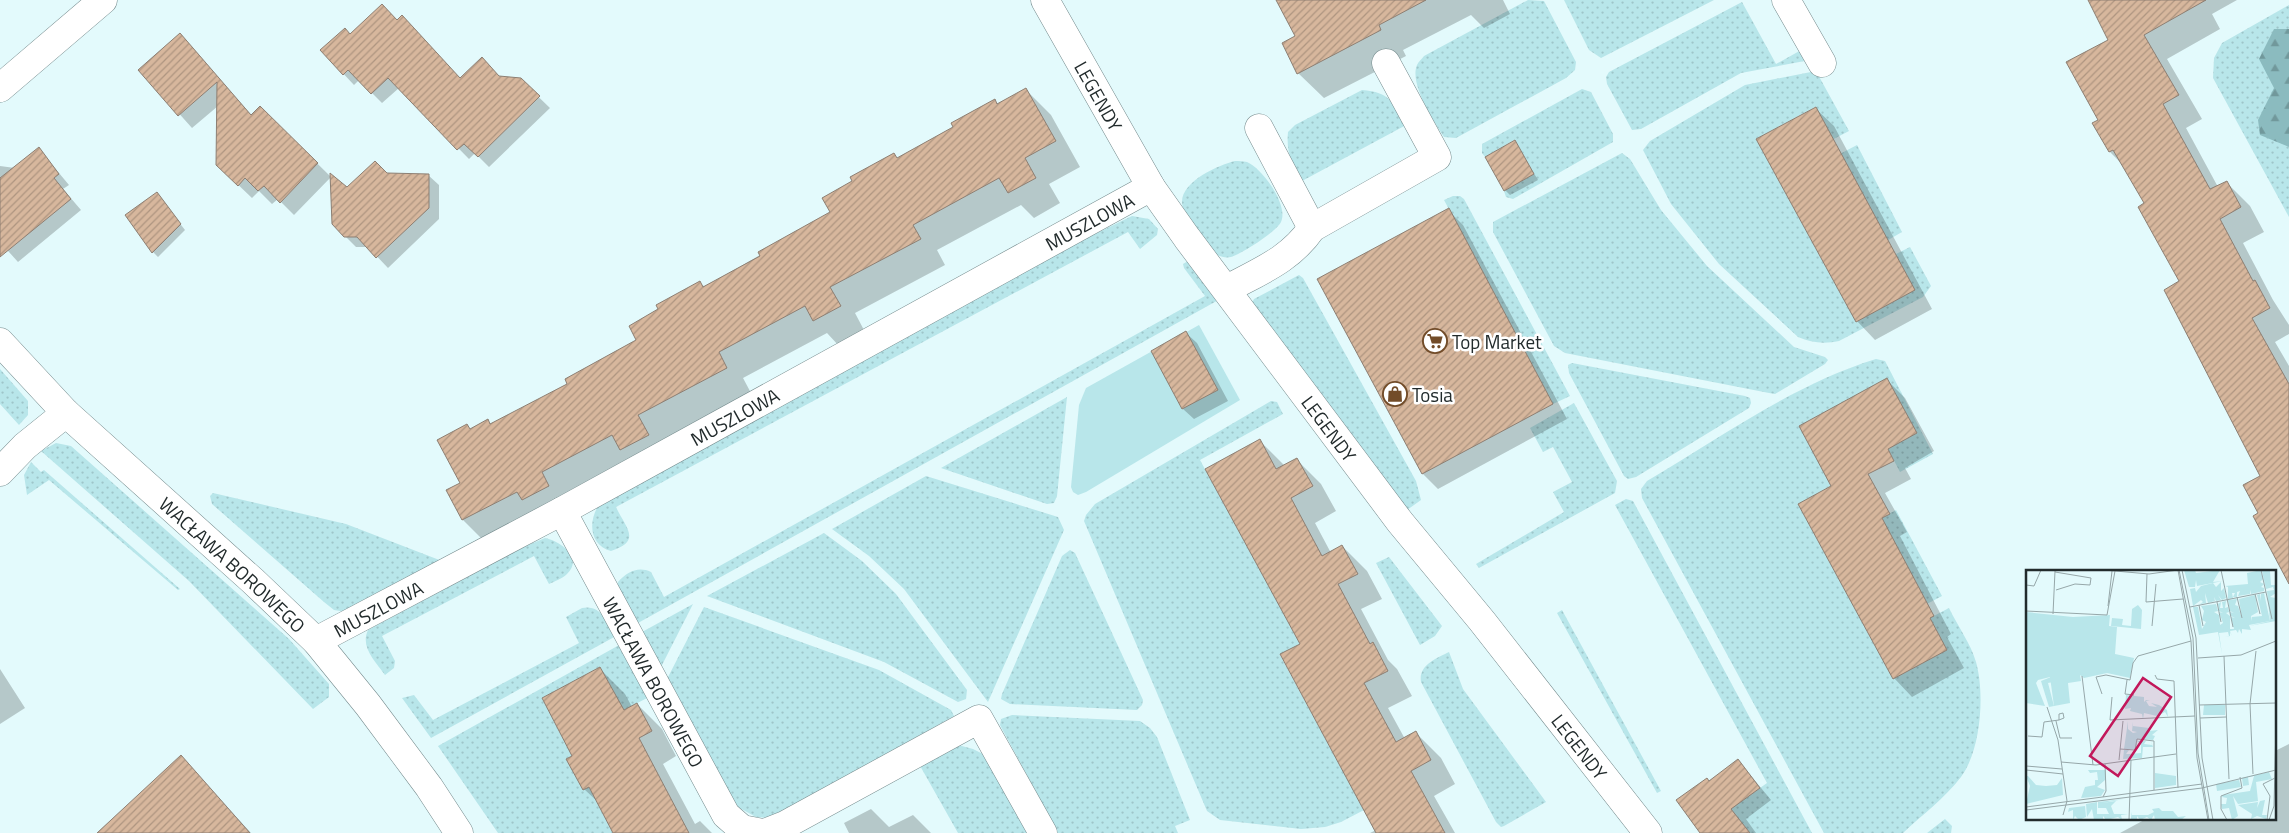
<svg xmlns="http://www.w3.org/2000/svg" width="2289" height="833" viewBox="0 0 2289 833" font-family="'Titillium Web',sans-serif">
<defs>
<pattern id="grass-dots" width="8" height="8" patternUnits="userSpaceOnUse" patternTransform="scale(1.25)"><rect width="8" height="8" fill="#b8e6ea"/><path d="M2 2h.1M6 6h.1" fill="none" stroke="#9ec5c9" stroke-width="1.8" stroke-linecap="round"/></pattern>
<pattern id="forest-firs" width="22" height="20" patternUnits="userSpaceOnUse" patternTransform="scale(1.25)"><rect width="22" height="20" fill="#8bbbbf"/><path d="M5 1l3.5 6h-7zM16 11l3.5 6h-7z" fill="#71989b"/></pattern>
<pattern id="building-hatch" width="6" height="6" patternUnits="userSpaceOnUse" patternTransform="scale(1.25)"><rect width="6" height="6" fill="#d7b79d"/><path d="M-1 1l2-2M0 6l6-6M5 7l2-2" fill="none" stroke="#ae9580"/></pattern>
</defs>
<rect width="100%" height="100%" fill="#e3fafc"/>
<path fill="url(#grass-dots)" d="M 1528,0 L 1544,1 L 1576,62 L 1575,70 L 1566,78 L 1456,138 L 1444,137 C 1434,122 1409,84 1417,65 C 1418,62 1422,59 1424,56 Z
M 1564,0 L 1714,0 L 1601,58 L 1589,50 Z
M 1742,2 L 1776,64 L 1803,49 L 1810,60 L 1741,73 L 1641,129 L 1632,130 L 1607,84 L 1606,77 L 1609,72 Z
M 2289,5 L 2289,217 L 2213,78 L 2214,58 L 2222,43 Z
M 1816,71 L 1849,131 L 1828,142 L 1827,128 L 1815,107 L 1756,139 L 1856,322 L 1914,290 L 1904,271 L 1890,257 L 1910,247 L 1931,286 L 1923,297 L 1839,341 C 1824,344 1812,343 1798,337 L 1719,264 L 1671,204 L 1643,150 L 1650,141 L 1745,85 Z
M 1582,89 L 1591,92 L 1613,134 L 1613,142 L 1513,199 L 1506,197 L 1504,191 L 1534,174 L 1514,140 L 1485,157 L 1482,153 L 1482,144 Z
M 1362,90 C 1390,92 1393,103 1408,124 L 1302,181 C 1292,164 1286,153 1288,132 L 1295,125 Z
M 1857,145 L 1902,232 L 1883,243 L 1836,156 Z
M 1622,153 L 1630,159 L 1661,210 L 1707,266 L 1794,347 L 1825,357 L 1828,360 L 1825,364 L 1775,394 L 1769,393 L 1565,353 L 1554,346 L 1493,232 L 1493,222 Z
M 1235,161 C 1239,161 1243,161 1247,162 C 1262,168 1289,205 1281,222 C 1276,232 1243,253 1231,257 C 1226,258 1222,257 1217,255 C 1206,241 1191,226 1184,210 C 1172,185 1218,165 1235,161 Z
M 1453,196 L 1460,196 L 1464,199 L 1570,396 L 1553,404 L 1444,200 Z
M 1132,216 L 1149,219 L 1158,229 L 1157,235 L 1140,249 L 1128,232 L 616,507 C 625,527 643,541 611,551 C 590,545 588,523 598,506 L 1056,253 Z
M 1188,261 L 1222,298 L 638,623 L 618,588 L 618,582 C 627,572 638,566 651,572 L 664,597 L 1205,296 L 1184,268 L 1183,264 Z
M 1299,275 L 1303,278 L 1416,481 L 1421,500 L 1407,510 L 1252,303 L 1254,299 Z
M 1876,359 L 1885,361 L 1933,454 L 1900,472 L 1888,449 L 1887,378 L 1831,486 L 1798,504 L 1893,679 L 1947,650 L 1930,618 L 1949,608 C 1957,625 1971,644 1976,662 C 1985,694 1981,750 1961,777 C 1945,798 1922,815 1903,833 L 1824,833 L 1642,498 L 1641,489 L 1647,481 C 1720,438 1794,384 1876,359 Z
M 1572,363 L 1745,396 L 1750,398 L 1751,403 L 1749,408 L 1636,477 L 1628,479 L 1624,476 L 1569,373 L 1568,365 Z
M 0,369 L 28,401 L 28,415 L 19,425 L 0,404 Z
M 1067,397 L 1057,496 L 1054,503 L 1047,504 L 941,468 Z
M 1271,401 L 1277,402 L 1283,414 L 1200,460 L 1300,644 L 1280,655 L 1364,810 L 1341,822 L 1325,827 L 1301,829 L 1220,820 L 1207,811 L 1084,521 L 1086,515 L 1095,504 Z
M 1574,403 L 1617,481 L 1615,493 L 1479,568 L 1476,564 L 1564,512 L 1553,492 L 1572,482 L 1553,447 L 1543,452 L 1530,428 Z
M 56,443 L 71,446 L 289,639 L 329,684 L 329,697 L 313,709 L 189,581 L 41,451 Z
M 31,462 L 41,472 L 44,470 L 180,589 L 178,590 L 49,480 L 27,495 L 24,475 Z
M 926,476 L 1058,517 L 1064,530 L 988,702 L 904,589 L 869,556 L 832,529 Z
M 213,493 L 346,524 L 442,561 L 346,612 L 334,610 L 324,602 L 212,504 L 210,496 Z
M 1626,499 L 1633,501 L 1812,833 L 1747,833 L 1729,810 L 1767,783 L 1615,505 Z
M 1896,510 L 1942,596 L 1923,606 C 1912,573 1899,547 1877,520 Z
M 824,533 L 862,561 L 896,594 L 967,690 L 966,699 L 958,702 L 884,662 L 707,596 Z
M 545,538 C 560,541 584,558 567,574 C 562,579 555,581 549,584 L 534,556 L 382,636 L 395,661 L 394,668 L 385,675 C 375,661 360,647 368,630 L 526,546 Z
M 1070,550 L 1075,553 L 1143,700 L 1142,705 L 1137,710 L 1010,704 L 1001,699 L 1002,694 L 1062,556 Z
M 1389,557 L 1442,626 L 1435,636 L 1420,645 L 1376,563 Z
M 693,604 L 661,667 L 642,632 Z
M 704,607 L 879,670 L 951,710 L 954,716 L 772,818 L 756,817 L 736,806 L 666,681 Z
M 582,608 C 601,604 608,623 616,636 L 431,738 L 402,698 L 414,695 L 433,720 L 579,643 L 566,617 Z
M 1562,610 L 1661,791 L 1657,793 L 1557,613 Z
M 621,644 L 649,697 L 618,713 L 612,688 L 600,667 L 542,698 L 572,756 L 566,759 L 589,787 L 613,833 L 498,833 L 438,746 Z
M 1449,652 L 1463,689 L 1546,802 L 1504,826 L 1501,827 L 1496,822 L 1421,682 C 1418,665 1437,658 1449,652 Z
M 1012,715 L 1140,721 L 1150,728 L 1157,737 L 1190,820 L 1175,826 L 1178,833 L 1058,833 L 1000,725 L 1001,719 Z
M 958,745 L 973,749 L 985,755 L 1029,833 L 958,833 L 919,764 Z
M 1945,819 L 1952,826 L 1951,833 L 1927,833 Z"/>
<path fill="url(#forest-firs)" d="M 2274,29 L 2289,29 L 2289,147 L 2260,135 L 2258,120 L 2274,88 L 2259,59 Z"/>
<path fill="#b8e6ea" d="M 1199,325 L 1240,400 L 1086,492 L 1078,495 L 1073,492 L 1071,487 L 1079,405 L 1086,388 Z"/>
<path fill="#0003" d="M 1278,0 L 1503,0 L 1510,14 L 1484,28 L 1471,15 L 1403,50 L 1406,56 L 1324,98 L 1298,73 L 1297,37 Z
M 2107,0 L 2237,0 L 2212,14 L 2220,29 L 2167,59 L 2202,119 L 2186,128 L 2218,187 L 2226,182 L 2250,206 L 2264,232 L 2243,243 L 2273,300 L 2289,325 L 2289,334 L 2275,342 L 2289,366 L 2289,571 L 2260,514 L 2262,476 L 2180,282 L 2145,204 L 2124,166 L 2110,152 L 2094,123 L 2099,120 L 2110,40 Z
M 180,35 L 252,116 L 260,107 L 331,177 L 294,215 L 278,199 L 272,204 L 259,191 L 252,198 L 231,178 L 218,106 L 192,128 L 140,70 Z
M 350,35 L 461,80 L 499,77 L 520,79 L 550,108 L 489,167 L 475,153 L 469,159 L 399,88 L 382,103 L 359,80 L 354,85 L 322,51 Z
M 1026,90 L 1051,115 L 1080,167 L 1049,184 L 1060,203 L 1034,218 L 1021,205 L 937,250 L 945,265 L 855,313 L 865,332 L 839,346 L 827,333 L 743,378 L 751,393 L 488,545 L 463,520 L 448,491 L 461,484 L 470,430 L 488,421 L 492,425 L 569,384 L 638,340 L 660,310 L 700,283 L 705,287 L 832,213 L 854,182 L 894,155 L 898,159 L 954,127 L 995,101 L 999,105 Z
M 1815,108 L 1834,126 L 1932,309 L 1875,340 L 1857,321 Z
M 1515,142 L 1538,180 L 1510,195 L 1505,190 Z
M 39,149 L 69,185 L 63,189 L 81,210 L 18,262 L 0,242 L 0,166 L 15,168 Z
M 387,174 L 428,175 L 439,185 L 439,219 L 388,268 L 368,247 L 356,247 L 333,224 L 347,189 Z
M 157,194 L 185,230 L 158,257 L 153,252 Z
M 1448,210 L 1463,225 L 1567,419 L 1438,489 L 1423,474 L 1319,279 Z
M 1186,333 L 1197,343 L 1228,401 L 1194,419 L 1183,409 L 1153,351 Z
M 1887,380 L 1905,398 L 1934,451 L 1905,468 L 1911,479 L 1885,493 L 1907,532 L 1900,536 L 1951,634 L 1947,637 L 1964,668 L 1912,697 L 1894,678 L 1833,486 Z
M 1260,441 L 1285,466 L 1297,460 L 1321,484 L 1336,511 L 1315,523 L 1331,553 L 1342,546 L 1367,571 L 1382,599 L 1361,609 L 1388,660 L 1397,669 L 1412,696 L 1388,708 L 1405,739 L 1416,733 L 1441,758 L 1455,784 L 1434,796 L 1455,833 L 1370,833 L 1376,830 L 1301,644 Z
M 0,669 L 25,708 L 0,724 Z
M 600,669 L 625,694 L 632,707 L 637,704 L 662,729 L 676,756 L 663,764 L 695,824 L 700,821 L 712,833 L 614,833 L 599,803 L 584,789 L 574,756 Z
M 2289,744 L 2289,833 L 2120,833 L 2146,819 L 2275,819 L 2275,751 Z
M 181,757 L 251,833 L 100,833 Z
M 1738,760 L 1771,800 L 1746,819 L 1756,833 L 1702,833 L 1709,782 Z
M 871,809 L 889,827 L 913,815 L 931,833 L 849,833 L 844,823 Z"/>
<path fill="url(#building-hatch)" stroke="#8d7f73" d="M 1276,0 L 1426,0 L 1379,25 L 1381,30 L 1297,74 L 1282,43 L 1295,36 Z
M 2088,0 L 2206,0 L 2144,35 L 2179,95 L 2163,104 L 2210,189 L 2227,181 L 2241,207 L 2220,219 L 2253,281 L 2255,280 L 2270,308 L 2252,318 L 2289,384 L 2289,584 L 2253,516 L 2258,513 L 2243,485 L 2260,476 L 2164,290 L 2179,281 L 2138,207 L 2144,203 L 2113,150 L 2109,152 L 2092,123 L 2098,120 L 2066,62 L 2108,40 Z
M 382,4 L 397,20 L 402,15 L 460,78 L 482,57 L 499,76 L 521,78 L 540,96 L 478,157 L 464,144 L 457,150 L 388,78 L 371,94 L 348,70 L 343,75 L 320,50 L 345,28 L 350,34 Z
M 180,33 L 251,115 L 260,106 L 318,163 L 280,203 L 264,186 L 258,191 L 245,178 L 238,186 L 216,165 L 217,82 L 178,116 L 138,70 Z
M 1026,88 L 1056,141 L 1025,158 L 1036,178 L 1008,193 L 999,178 L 913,225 L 921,239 L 830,287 L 841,306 L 813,321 L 805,306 L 719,352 L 727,368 L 638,415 L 649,435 L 620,450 L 612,435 L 542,472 L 549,486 L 522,500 L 517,492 L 462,520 L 446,490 L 460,483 L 437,440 L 467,424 L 470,429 L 488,419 L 490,424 L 567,384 L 565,379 L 636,340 L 629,326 L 658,309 L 656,305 L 700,281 L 703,287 L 760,256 L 758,252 L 830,212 L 822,198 L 852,181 L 850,177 L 894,153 L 897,158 L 953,127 L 951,123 L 995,99 L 997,104 Z
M 1816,107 L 1915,290 L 1856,322 L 1756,139 Z
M 1515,140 L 1534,174 L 1504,191 L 1485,157 Z
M 39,147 L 59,174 L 54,178 L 71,199 L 0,257 L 0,178 Z
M 375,161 L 387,173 L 429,174 L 429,208 L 376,258 L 357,237 L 344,237 L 332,224 L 330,173 L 347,187 Z
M 157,192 L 181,224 L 152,253 L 125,215 Z
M 1449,208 L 1553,404 L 1422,474 L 1317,279 Z
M 1186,331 L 1218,390 L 1182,409 L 1151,351 Z
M 1887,378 L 1917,433 L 1888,449 L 1894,461 L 1868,474 L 1890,514 L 1882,518 L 1934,616 L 1930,618 L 1947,650 L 1893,679 L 1798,504 L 1831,486 L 1799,426 Z
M 1260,439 L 1276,469 L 1297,458 L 1313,486 L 1291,498 L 1322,556 L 1342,545 L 1358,574 L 1338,584 L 1370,644 L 1373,642 L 1388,671 L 1364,683 L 1396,742 L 1416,731 L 1431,760 L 1411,771 L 1445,833 L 1376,833 L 1280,654 L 1300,644 L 1205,469 Z
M 600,667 L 624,710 L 637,703 L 652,731 L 639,738 L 689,833 L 613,833 L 589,787 L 583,790 L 566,759 L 572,756 L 542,698 Z
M 181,755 L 250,833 L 97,833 Z
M 1738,759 L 1760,788 L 1731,809 L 1750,833 L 1700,833 L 1676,800 L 1707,778 L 1709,781 Z"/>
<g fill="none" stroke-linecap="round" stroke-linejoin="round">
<defs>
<g id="minor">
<path id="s1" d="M 1045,0 L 1151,187 L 1187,238 L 1400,522 L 1482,621 L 1648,833"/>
<path d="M 1786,0 L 1822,63"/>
<path d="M 0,88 L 103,0"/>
<path d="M 1259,128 L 1312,228"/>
<path d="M 1227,289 C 1260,271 1290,260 1312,228 L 1437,157 L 1386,63"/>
<path id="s2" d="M 0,342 L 66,413 L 253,581 L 316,641 L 368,705 L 429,787 L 459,833"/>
<path d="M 0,472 L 25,446 L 66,413"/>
<path id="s3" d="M 562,511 L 726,815 L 742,829 L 763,833"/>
<path id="s4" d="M 316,641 L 562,511 L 1151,187"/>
<path d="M 765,833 L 785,825 L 979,719 L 1043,833"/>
</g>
</defs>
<use href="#minor" stroke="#748a8c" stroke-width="29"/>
<use href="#minor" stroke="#fff" stroke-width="28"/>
</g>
<defs>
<symbol id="supermarket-ring" viewBox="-11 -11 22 22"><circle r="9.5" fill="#fff" stroke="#724c29" stroke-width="1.5"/><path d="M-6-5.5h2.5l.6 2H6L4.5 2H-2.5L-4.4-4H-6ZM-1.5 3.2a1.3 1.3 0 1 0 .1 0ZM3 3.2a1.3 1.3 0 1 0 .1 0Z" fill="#724c29"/></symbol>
<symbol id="shop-ring" viewBox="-11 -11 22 22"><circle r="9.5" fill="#fff" stroke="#724c29" stroke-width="1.5"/><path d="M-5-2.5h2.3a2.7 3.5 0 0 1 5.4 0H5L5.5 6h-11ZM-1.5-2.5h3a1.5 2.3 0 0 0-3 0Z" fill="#724c29"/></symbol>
</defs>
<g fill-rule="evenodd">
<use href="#supermarket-ring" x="1421" y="327" width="28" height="28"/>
<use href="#shop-ring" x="1381" y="380" width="28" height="28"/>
</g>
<g text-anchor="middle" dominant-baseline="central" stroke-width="5" stroke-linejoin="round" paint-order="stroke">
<g font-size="19" fill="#222b2c" stroke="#fff">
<text stroke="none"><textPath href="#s1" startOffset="110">LEGENDY</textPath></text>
<text stroke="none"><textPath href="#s4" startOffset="880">MUSZLOWA</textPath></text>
<text stroke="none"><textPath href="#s4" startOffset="475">MUSZLOWA</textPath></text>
<text stroke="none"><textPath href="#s1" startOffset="515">LEGENDY</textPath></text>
<text stroke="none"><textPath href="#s2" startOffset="322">WACŁAWA BOROWEGO</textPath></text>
<text stroke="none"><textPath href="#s4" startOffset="70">MUSZLOWA</textPath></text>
<text stroke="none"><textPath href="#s3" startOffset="194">WACŁAWA BOROWEGO</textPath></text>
<text stroke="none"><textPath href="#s1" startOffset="920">LEGENDY</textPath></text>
</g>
<g font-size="19" fill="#222b2c" stroke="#fff" text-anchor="start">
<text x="1452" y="341">Top Market</text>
<text x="1412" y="394">Tosia</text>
</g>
</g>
<g transform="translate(2026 570)">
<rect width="250" height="250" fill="#e3fafc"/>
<path d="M 158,0 L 169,0 L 170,3 L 194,0 L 187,12 L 197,11 L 171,16 L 170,10 L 169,17 L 163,17 ZM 236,1 L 244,1 L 245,15 L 250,15 L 250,23 L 244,27 L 250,28 L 250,51 L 223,56 L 244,51 L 241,21 L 248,20 L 247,17 L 240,19 ZM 100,125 L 118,127 L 118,132 L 120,130 L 124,130 L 120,131 L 123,136 L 131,137 L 125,133 L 133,135 L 141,140 L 142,147 L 139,142 L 131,146 L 118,143 L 117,149 L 116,144 L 104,141 L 105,138 L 99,139 ZM 102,151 L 102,159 L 107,163 L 111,162 L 106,161 L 107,152 L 107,156 L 123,158 L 123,161 L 132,160 L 126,165 L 129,166 L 127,170 L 112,169 L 110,179 L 98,179 ZM 111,171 L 120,171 L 118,174 L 126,175 L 125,171 L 127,177 L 117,177 L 116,188 L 97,189 L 98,180 L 103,180 L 100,184 L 103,184 L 115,183 L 115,174 ZM 62,200 L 80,200 L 79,210 L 71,217 L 79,220 L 75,226 L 55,228 L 59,217 L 69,215 L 69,210 L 72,210 L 71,202 L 64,203 ZM 243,202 L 246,209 L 230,212 L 232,231 L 212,234 L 207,226 L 212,246 L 206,250 L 203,238 L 196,239 L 195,234 L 200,234 L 201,228 L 196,227 L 197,225 L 224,221 L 228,206 L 222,207 L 223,215 L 217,216 L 216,208 ZM 0,206 L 2,206 L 10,215 L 20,216 L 31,215 L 36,208 L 37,225 L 0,234 L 4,216 ZM 98,229 L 76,233 L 90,231 L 85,236 L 88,244 L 102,244 L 95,245 L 96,250 L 92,247 L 80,250 L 77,246 L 77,250 L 68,250 L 66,239 L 61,247 L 60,234 L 71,232 L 71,244 L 83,244 L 80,238 L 72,238 L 72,232 ZM 239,230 L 236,245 L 241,245 L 240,249 L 231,246 L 225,249 L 226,244 L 212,235 L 232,232 L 231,238 L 234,231 ZM 59,236 L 60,247 L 53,250 L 49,246 L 47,250 L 47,240 L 42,242 L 43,238 ZM 133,238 L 136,241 L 147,241 L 152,247 L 160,246 L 155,250 L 129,250 L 128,245 L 125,250 L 121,247 L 114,250 L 111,246 L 111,250 L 105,250 L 105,242 L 106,247 L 106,245 L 122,245 L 128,242 L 126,239 Z" fill="#b8e6ea"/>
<path d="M 0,42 L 47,47 L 84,45 L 83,56 L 91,57 L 89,84 L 108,88 L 104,108 L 81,103 L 58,108 L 54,105 L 55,111 L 42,113 L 44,133 L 28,136 L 24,107 L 12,110 L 10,113 L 19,136 L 0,133 ZM 199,135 L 199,145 L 177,145 L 178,135 Z" fill="#b8e6ea"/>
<path d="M 235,0 L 237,9 L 234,12 L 238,14 L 235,17 L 238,18 L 238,21 L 225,24 L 224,20 L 224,24 L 212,26 L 214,21 L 211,22 L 211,27 L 207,27 L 209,23 L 206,23 L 207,28 L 202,29 L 202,17 L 199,16 L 222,14 L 221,3 ZM 195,12 L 195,21 L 198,18 L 200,28 L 196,30 L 192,25 L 195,30 L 190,31 L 188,27 L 189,31 L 182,33 L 179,23 L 180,33 L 174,34 L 177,32 L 175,30 L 167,36 L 164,19 L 169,18 L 170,22 L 175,16 L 187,13 L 190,17 ZM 238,23 L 244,51 L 223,55 L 225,60 L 216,59 L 216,64 L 213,59 L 212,63 L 210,60 L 204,61 L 206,66 L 204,62 L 204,66 L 199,67 L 203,66 L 202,62 L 193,63 L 196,84 L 192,62 L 173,65 L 167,37 L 172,37 L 176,59 L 180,52 L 176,50 L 178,41 L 175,36 L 190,34 L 192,41 L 188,42 L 193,45 L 194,55 L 197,53 L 193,42 L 197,43 L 193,41 L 192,34 L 195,32 L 194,38 L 197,38 L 196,32 L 200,31 L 199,38 L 202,37 L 203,42 L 200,43 L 204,46 L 204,59 L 208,59 L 205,47 L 209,48 L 205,46 L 204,42 L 208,43 L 204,41 L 202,30 L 211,29 L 209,35 L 212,36 L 216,49 L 213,29 L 229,25 L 232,42 L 225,46 L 226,51 L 226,47 L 236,46 L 231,25 L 234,24 L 235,31 L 235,24 ZM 112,35 L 116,40 L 115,59 L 85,56 L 86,48 L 97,49 L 96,55 L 105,56 L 106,39 ZM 25,107 L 27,112 L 22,113 L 28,136 L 23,137 L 15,111 ZM 129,203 L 150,206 L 150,215 L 129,218 ZM 213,210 L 215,217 L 191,221 L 190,214 Z" fill="#b8e6ea"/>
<path fill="none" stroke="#96a7a9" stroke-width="1" d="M 78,0 L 123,4 L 152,0M 152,0 L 165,71 L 171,188 L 182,250M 153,0 L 167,68 L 172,183 L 183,250M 156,0 L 170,68 L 176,188 L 187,250M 195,0 L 207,57M 235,0 L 246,49M 29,2 L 65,8 L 64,15 L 49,14 L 30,20M 121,4 L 120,32 L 157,29M 0,15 L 8,16 L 15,0M 229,24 L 234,44M 211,27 L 216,48M 191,32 L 195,52M 173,35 L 177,56M 82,36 L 86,1M 164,37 L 240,22M 0,41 L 81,45 L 89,1M 27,44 L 29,1M 126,56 L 130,14M 198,86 L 203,209M 172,88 L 215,85 L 250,71M 129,105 L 131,109 L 148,111 L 152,218M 56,106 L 67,195M 101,110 L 99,124 L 108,125M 76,124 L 70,107 L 80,105 L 104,110 L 107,93 L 112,86 L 165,71M 86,127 L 84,150 L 169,146M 173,135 L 250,133M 21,137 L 32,170 L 41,231 L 37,245M 174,148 L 200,147M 30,151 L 34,168 L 46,168M 2,166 L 16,167 L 18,152 L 33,150 L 33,144 L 37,143 L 38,148 L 33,150M 94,179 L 109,180 L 111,169 L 128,171 L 128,220M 93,190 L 97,151M 35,192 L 70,195 L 150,184M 0,196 L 36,199M 0,200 L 37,204M 227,204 L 224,134 L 230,81M 77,227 L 80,221 L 79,194M 0,237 L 176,214M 0,240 L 176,218 L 250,200M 103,250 L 105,190M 201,250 L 195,239 L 195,226 L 216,218 L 214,207M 241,250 L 244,226 L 237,214 L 249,208M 243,250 L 248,236 L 250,155"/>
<path fill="#c2185b" fill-opacity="0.15" stroke="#c2185b" stroke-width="2.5" d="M 117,108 L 145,127 L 92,206 L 64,186 Z"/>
<rect width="250" height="250" fill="none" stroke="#222b2c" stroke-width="2.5"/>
</g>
</svg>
